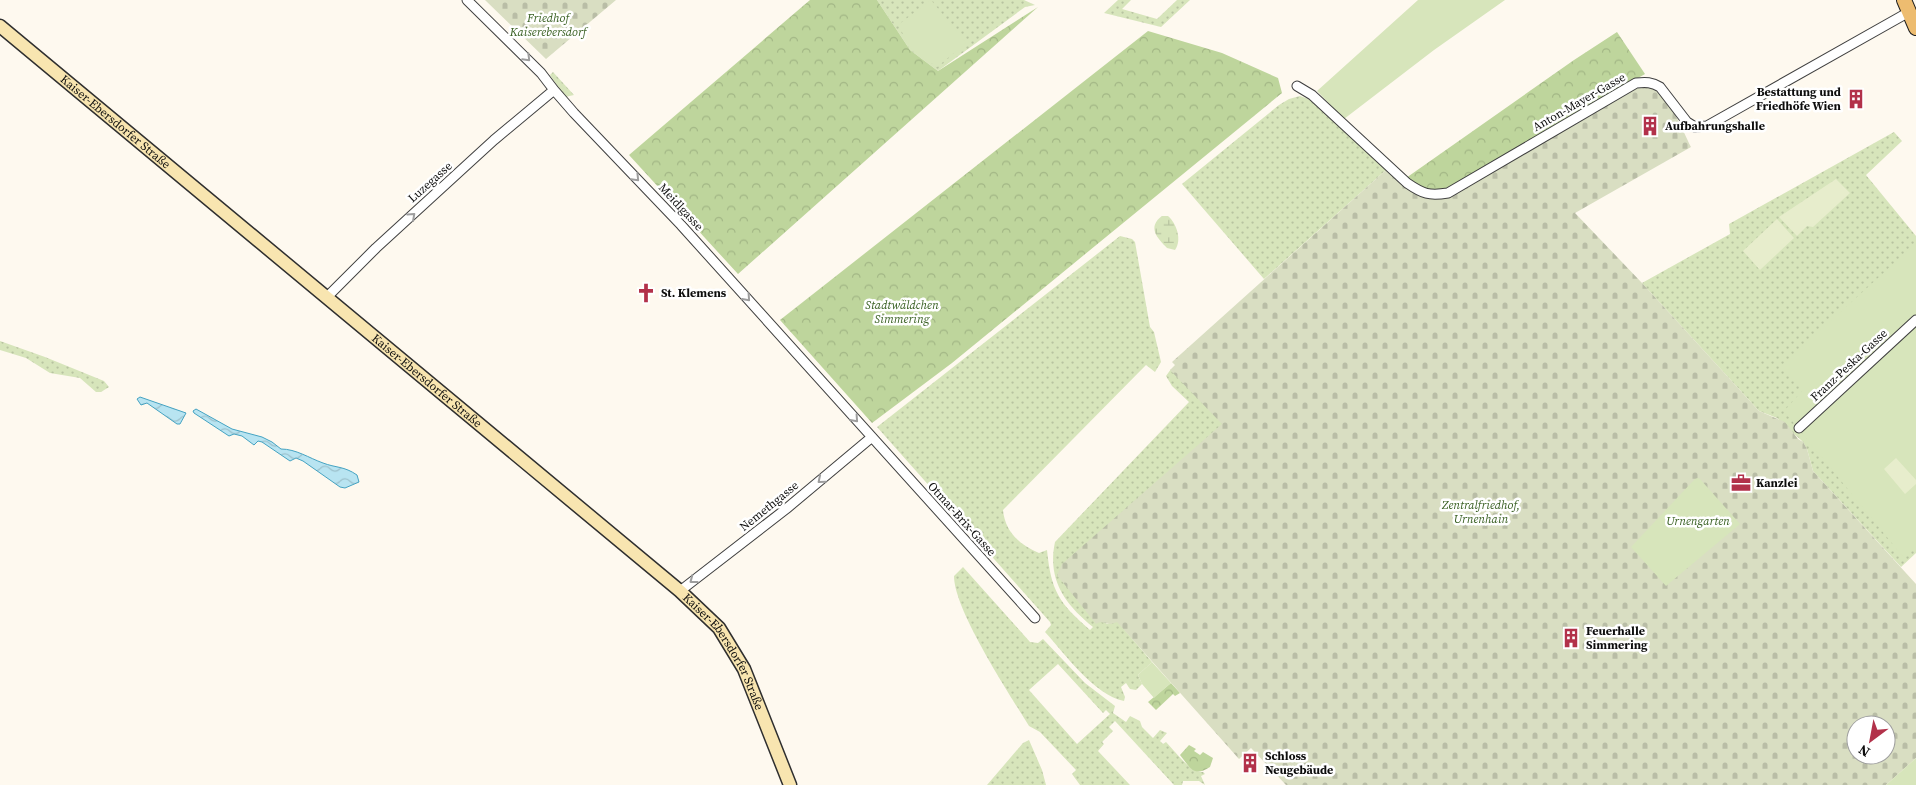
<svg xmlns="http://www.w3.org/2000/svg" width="1916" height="785" viewBox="0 0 1916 785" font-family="'Source Serif 4',serif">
<defs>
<pattern id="grass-dots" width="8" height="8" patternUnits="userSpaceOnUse" patternTransform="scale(1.25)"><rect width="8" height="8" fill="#d7e5bb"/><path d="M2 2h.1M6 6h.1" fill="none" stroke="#b7c3a0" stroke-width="1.8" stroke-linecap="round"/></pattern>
<pattern id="forest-crowns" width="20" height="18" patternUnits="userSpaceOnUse" patternTransform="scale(1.25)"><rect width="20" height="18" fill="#bed59c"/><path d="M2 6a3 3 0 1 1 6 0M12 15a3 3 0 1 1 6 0" fill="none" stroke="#a2b685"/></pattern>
<pattern id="wetland-marsh" width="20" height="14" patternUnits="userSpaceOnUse" patternTransform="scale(1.25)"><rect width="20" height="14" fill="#d7e5bb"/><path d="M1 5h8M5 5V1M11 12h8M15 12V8" fill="none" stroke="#b7c3a0"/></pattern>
<pattern id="cemetery-stones" width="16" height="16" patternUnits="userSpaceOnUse" patternTransform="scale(1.25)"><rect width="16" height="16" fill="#d9dec2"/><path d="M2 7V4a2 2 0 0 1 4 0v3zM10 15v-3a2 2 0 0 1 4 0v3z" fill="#b9bda6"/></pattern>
<pattern id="water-waves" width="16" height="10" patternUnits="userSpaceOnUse" patternTransform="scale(1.25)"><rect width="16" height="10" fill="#b8e4f1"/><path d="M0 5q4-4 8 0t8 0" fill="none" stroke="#9dc2cd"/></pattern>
</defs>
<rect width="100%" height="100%" fill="#fef9ef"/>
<path fill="url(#grass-dots)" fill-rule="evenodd" d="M 877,0 L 1024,0 L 1035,5 L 1025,7 L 938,71 L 910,50 Z
M 1118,0 L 1131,0 L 1122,9 L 1157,19 L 1177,0 L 1190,0 L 1161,27 L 1104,13 Z
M 553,72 L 574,95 L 565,97 L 550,75 Z
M 1300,96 L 1311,100 L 1386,170 L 1264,279 L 1182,184 L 1279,105 L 1289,99 Z
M 1894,132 L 1902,141 L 1866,175 L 1916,236 L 1916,553 L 1901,567 L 1813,471 L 1807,449 L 1803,442 L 1777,418 L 1759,411 L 1642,283 L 1730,234 L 1729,224 Z
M 1120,236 L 1132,239 L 1135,242 L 1150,327 L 1154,332 L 1161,362 L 1155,372 L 1146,365 L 1003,510 C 1005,532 1020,545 1039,553 L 1047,550 C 1051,591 1059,603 1090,630 L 1093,627 C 1065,604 1047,580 1055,542 L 1189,402 L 1172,386 L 1166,376 L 1171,369 L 1224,424 L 1106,624 L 1117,621 L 1152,662 L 1138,675 L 1142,684 L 1136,690 L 1130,689 L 1126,683 L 1121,687 L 1125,697 L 1124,701 C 1094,695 1065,654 1045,632 L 1051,625 L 1050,622 L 877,427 Z
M 0,341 L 45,357 L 104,381 L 109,387 L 101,392 L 96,392 L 80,378 L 50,373 L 26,358 L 0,350 Z
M 963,567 L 1030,642 L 1038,643 L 1043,639 L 1085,683 L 1115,706 L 1113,713 L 1126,722 L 1130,716 L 1140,721 L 1142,727 L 1153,738 L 1160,730 L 1167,733 L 1160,741 L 1163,744 L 1166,742 C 1175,751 1190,773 1203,772 L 1205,774 L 1201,776 L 1205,785 L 1199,781 L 1183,781 L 1182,785 L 1174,785 L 1115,721 L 1109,727 L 1113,731 L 1102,742 L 1104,744 L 1098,751 L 1130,785 L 1080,785 L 1072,774 L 1076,770 L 1040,732 L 1029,726 C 1009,693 954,610 954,576 ZM 1058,664 L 1103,713 L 1106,710 L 1110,714 L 1077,744 L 1029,690 Z
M 1029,740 L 1042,770 L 1046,785 L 987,785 L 1023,743 Z"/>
<path fill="url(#forest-crowns)" d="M 810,0 L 877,0 L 910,50 L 938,71 L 1038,7 L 738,274 L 629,155 Z
M 1148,31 L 1222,53 L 1278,78 L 1282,93 L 952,363 L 872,423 L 780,320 Z
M 1617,32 L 1645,74 L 1442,191 L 1421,188 L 1406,178 L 1574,60 Z
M 1171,683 L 1180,693 L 1175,696 L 1173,694 L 1156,710 L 1148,702 Z
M 1189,745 L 1196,749 L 1194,751 L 1200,755 L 1203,752 L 1213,758 L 1210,767 C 1193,778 1190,767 1180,755 Z"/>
<path fill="url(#wetland-marsh)" d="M 1162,216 L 1168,216 C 1177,224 1182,240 1175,250 L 1167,248 C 1157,238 1147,227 1162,216 Z"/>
<path fill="url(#cemetery-stones)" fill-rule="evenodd" d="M 485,0 L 616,0 L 546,59 Z
M 1641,85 C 1648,87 1655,88 1659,92 C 1672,104 1683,131 1691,147 L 1575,213 L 1642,283 L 1759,411 L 1785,422 L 1798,439 L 1803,442 L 1807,449 L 1813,471 L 1916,584 L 1916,758 L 1886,785 L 1286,785 L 1251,748 L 1239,759 L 1117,622 L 1111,624 L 1100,622 L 1096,624 L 1057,575 L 1062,564 L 1222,424 L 1170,370 L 1175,365 L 1172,362 L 1386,170 C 1407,189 1417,201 1447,197 ZM 1856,725 L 1886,725 L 1886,755 L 1856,755 Z"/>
<path fill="#d7e5bb" d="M 931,0 L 966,43 L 937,67 L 912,50 L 898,25 Z
M 1418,0 L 1505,0 L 1434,50 L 1344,119 L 1317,91 Z
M 1911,248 L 1916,253 L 1916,547 L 1904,558 L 1784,411 L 1804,389 L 1781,366 Z
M 1698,478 L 1700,479 L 1740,524 L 1666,586 L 1631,547 L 1695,479 Z
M 1152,662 L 1171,683 L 1154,698 L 1142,684 L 1138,675 Z
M 1916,758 L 1916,785 L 1886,785 Z"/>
<path fill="#e7edcc" d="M 1836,179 L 1850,193 L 1813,227 L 1807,226 L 1797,236 L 1779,217 Z
M 1777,219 L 1794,238 L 1760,270 L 1743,251 Z
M 1896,458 L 1916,480 L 1916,484 L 1905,494 L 1884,469 Z"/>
<path fill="url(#water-waves)" stroke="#45a3c2" d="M 140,397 L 186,413 L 180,424 L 177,424 L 147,403 L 141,405 L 137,399 Z
M 196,409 L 232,429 L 262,437 L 272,442 L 281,449 C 296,449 309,458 323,463 C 336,468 344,466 357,475 L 359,482 L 345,488 L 340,487 L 303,461 L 296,458 L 290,461 L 262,442 L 258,441 L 254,445 L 242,436 L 234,434 L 229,436 L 194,413 L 193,411 Z"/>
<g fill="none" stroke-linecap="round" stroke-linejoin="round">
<defs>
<path id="street" d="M 467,0 L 541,73 L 554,90 L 574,113 L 681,225 L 1035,618
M 1297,86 L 1312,95 L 1407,183 C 1423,194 1429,196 1448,193 L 1636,83 C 1646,82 1652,82 1660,87 L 1687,122 L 1695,127 L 1707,126 L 1909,12
M 327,297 L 376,248 L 494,140 L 554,90
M 1799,428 L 1916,320
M 680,591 L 786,509 L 872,437"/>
<g id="secondary">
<path id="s1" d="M 0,26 L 680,591 L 719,628 L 744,669 L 790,785"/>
</g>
<path id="primary" d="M 1904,0 L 1916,28"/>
</defs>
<use href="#street" stroke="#404040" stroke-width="11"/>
<use href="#secondary" stroke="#2f2f2f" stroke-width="15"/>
<use href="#primary" stroke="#1e1e1e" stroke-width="16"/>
<use href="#street" stroke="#fff" stroke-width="9"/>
<use href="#secondary" stroke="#f8e5b0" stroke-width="12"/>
<use href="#primary" stroke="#edbc70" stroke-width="14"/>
</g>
<defs><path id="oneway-chevron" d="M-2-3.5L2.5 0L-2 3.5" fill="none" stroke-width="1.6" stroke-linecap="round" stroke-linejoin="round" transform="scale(1.25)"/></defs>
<g stroke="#9e9e9e">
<use href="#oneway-chevron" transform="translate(527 58) rotate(45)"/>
<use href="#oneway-chevron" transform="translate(636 178) rotate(46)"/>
<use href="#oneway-chevron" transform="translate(412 216) rotate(-42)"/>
<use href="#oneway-chevron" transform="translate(747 298) rotate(48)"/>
<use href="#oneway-chevron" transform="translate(855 419) rotate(48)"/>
<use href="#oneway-chevron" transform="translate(821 480) rotate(140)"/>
<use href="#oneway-chevron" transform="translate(693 580) rotate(143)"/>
</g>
<defs>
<symbol id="building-bare" viewBox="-9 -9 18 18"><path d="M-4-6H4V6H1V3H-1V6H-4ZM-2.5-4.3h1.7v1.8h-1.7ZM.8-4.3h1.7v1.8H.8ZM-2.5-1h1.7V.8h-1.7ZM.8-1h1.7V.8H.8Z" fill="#b2314a" stroke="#fff" stroke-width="2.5" paint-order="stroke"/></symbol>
<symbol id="church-bare" viewBox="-9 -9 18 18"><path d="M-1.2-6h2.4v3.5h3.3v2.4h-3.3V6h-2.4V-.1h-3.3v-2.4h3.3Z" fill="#b2314a" stroke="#fff" stroke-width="2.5" paint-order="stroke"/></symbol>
<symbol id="office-bare" viewBox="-9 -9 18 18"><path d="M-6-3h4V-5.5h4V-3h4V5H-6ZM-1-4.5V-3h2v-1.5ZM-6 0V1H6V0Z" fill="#b2314a" stroke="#fff" stroke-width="2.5" paint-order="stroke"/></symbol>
</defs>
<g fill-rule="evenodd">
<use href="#building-bare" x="1842" y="85" width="28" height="28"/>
<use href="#building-bare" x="1636" y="112" width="28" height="28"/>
<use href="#church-bare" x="632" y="279" width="28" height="28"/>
<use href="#office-bare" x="1727" y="469" width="28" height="28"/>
<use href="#building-bare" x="1557" y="624" width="28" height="28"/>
<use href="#building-bare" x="1236" y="749" width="28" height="28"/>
</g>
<g text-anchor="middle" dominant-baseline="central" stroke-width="5" stroke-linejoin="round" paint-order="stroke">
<g font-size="12" font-style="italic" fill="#396023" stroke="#fff">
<text x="548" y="18">Friedhof<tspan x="548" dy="14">Kaiserebersdorf</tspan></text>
<text x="902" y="305">Stadtwäldchen<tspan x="902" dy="14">Simmering</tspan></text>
<text x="1481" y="505">Zentralfriedhof,<tspan x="1481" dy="14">Urnenhain</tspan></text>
<text x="1698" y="521">Urnengarten</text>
</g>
<g font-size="12" font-weight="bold" fill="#0d0d0d" stroke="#fff" text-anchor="start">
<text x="1841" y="92" text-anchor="end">Bestattung und<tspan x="1841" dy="14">Friedhöfe Wien</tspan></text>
<text x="1665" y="126">Aufbahrungshalle</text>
<text x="661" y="293">St. Klemens</text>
<text x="1756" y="483">Kanzlei</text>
<text x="1586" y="631">Feuerhalle<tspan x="1586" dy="14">Simmering</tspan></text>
<text x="1265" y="756">Schloss<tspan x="1265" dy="14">Neugebäude</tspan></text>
</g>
<g font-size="12" fill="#0d0d0d" stroke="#fff">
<text transform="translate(1579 102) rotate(-30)">Anton-Mayer-Gasse</text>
<text stroke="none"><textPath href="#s1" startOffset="150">Kaiser-Ebersdorfer Straße</textPath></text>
<text transform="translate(430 182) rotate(-42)">Luzegasse</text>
<text transform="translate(681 207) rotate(47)">Meidlgasse</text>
<text transform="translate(1849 365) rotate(-43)">Franz-Peska-Gasse</text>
<text stroke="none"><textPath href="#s1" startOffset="555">Kaiser-Ebersdorfer Straße</textPath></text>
<text transform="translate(769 506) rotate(-39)">Nemethgasse</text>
<text transform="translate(962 519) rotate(48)">Otmar-Brix-Gasse</text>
<text stroke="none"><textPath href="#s1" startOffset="960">Kaiser-Ebersdorfer Straße</textPath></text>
</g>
</g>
<g transform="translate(1871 740) rotate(212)"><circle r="24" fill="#ffffff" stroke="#9e9e9e"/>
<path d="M0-4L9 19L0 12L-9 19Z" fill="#b2314a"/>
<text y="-8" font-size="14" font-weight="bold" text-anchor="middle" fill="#0d0d0d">N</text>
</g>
</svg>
